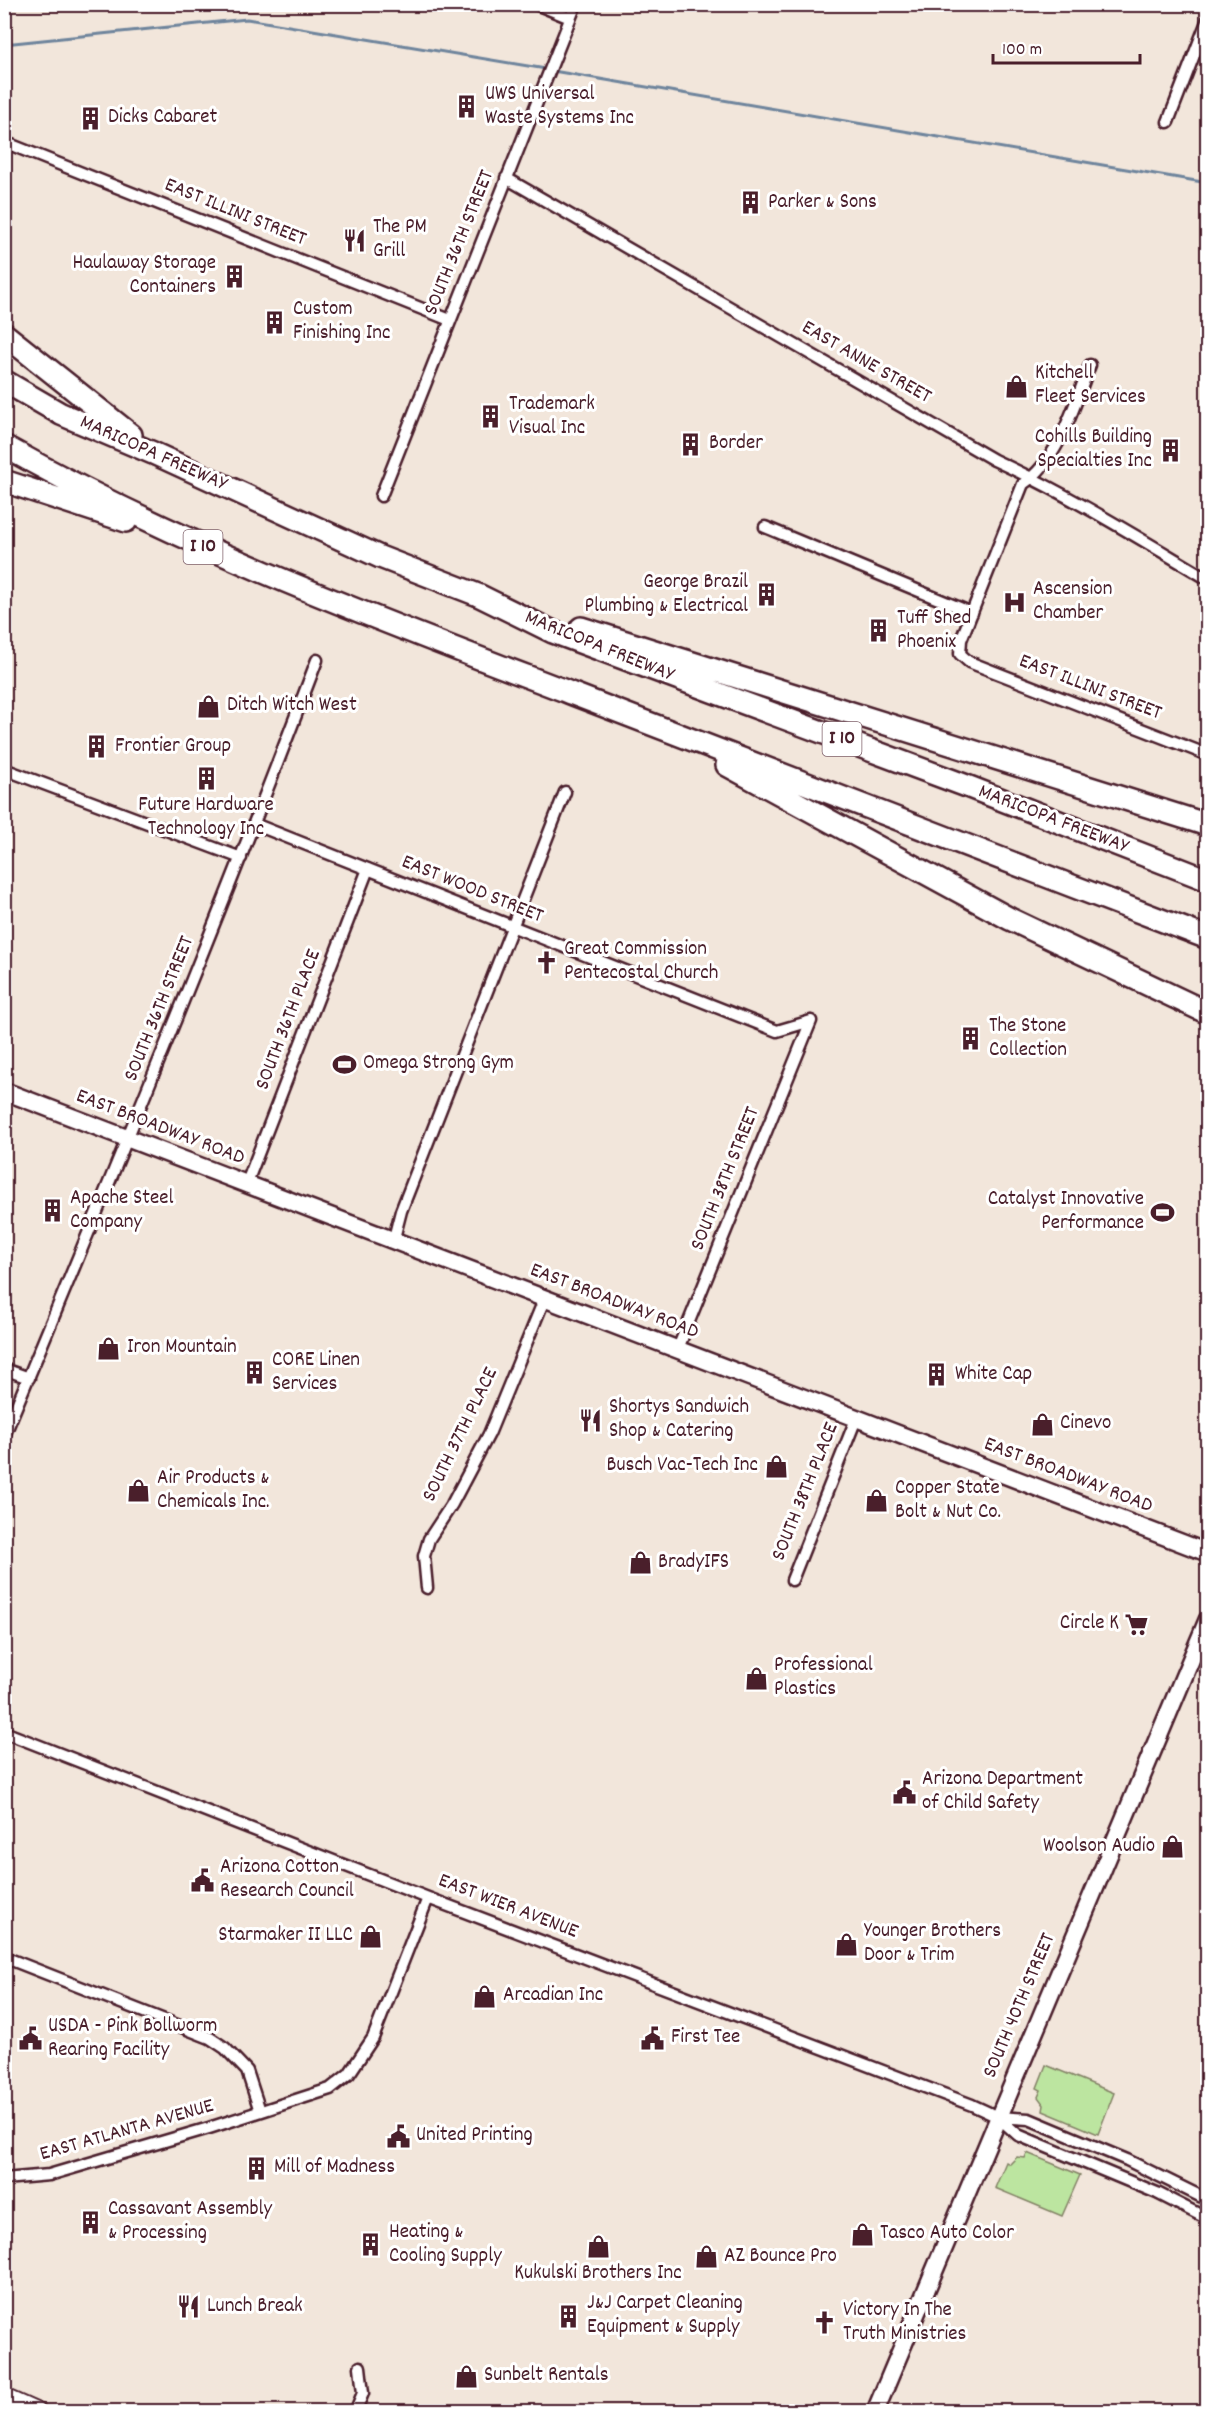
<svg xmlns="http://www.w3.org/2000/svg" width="1212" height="2416" viewBox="0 0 1212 2416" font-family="Dekko,sans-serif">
<rect width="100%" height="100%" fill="#f2e6db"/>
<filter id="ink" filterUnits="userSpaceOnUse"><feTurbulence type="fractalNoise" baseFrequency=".0167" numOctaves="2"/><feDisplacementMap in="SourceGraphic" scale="12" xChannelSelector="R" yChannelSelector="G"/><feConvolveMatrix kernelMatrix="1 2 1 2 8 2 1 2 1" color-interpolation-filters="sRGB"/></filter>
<g filter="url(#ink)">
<path fill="#bce5a0" stroke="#838266" stroke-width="1.5" d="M 1046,2065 L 1114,2093 L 1098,2134 L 1043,2111 L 1044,2105 L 1038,2097 L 1041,2090 L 1037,2088 Z
M 1027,2153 L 1080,2175 L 1062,2216 L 995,2188 L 1006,2162 L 1010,2164 L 1017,2157 L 1025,2158 Z"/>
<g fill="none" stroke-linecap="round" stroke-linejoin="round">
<path stroke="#6e849c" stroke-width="3" d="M 4,44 L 247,19 L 546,69
M 553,71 L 1208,183"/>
<defs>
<path id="minor" d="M 536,4 L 570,18
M 1168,122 L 1208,19
M 4,142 L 450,320
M 506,178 L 994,460 C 1068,494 1137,537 1208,579
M 1090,365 C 1074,405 1060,459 1023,484 L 961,640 L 960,654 L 969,662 L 1208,755
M 381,496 L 576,4
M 765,527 L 972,613
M 4,769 L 241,858
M 254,824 L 777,1031 L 811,1021
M 246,1185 L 368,869
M 393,1242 L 401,1211 L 565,792
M 677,1351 L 811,1021
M 4,1369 L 29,1378
M 4,1436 C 111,1179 218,921 317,660
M 792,1580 L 856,1419
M 427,1588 L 424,1556 L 429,1539 L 452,1504 L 489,1434 L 544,1300
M 4,1732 L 428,1898 L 972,2105 L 998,2117 L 1018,2135 L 1157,2193 L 1208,2219
M 4,1957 L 210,2038 L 225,2048 L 247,2071 L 260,2111
M 998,2117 L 1029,2119 L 1127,2160 L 1208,2200
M 4,2179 L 49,2175 L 209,2128 L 330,2089 L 349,2074 L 373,2038 L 428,1898
M 355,2412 L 363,2393 L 360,2367"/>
<path id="tertiary" d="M 4,2396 L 40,2412"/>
<path id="secondary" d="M 4,1091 L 1208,1553
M 875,2412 L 1208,1619"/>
<path id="motorway" d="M 4,334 L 131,435
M 4,381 L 61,414 L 153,453 L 380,557 L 478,595 L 553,632 L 964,785 L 1208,880
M 4,446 C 185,548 380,620 573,694 C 784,775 996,857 1208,938
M 4,481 L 126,521
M 581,628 L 1208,825
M 727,765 L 1010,919 L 1208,1013"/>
</defs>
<use href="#minor" stroke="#4a1f2b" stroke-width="15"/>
<use href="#tertiary" stroke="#4a1f2b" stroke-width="18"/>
<use href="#secondary" stroke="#4a1f2b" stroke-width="21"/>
<use href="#motorway" stroke="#4a1f2b" stroke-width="26"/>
<use href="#minor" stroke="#fff" stroke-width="10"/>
<use href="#tertiary" stroke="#fff" stroke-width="14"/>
<use href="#secondary" stroke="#fff" stroke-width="16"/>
<use href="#motorway" stroke="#fff" stroke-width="21"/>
</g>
</g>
<defs>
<symbol id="building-bare" viewBox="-9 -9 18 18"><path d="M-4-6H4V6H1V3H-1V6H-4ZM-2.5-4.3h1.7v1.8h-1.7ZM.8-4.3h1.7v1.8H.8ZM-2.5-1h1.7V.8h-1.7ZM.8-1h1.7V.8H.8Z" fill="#4a1f2b" stroke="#fff" stroke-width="2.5" paint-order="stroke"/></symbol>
<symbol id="restaurant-bare" viewBox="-9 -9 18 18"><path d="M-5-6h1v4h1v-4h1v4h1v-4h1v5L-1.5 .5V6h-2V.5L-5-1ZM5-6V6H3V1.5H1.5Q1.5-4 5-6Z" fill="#4a1f2b" stroke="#fff" stroke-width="2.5" paint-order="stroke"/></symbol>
<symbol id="shop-bare" viewBox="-9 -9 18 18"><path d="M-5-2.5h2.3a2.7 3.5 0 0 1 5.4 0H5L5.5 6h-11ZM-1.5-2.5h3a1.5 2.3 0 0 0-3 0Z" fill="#4a1f2b" stroke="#fff" stroke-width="2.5" paint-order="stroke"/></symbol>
<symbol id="hospital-bare" viewBox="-9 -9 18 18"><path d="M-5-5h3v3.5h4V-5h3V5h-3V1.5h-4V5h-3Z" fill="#4a1f2b" stroke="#fff" stroke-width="2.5" paint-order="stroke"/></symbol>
<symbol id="church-bare" viewBox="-9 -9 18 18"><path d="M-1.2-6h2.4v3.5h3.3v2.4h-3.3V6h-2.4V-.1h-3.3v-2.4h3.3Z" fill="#4a1f2b" stroke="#fff" stroke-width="2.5" paint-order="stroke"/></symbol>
<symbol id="stadium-bare" viewBox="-9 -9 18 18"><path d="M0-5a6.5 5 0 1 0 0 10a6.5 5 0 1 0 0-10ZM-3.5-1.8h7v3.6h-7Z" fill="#4a1f2b" stroke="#fff" stroke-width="2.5" paint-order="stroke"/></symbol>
<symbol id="supermarket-bare" viewBox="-9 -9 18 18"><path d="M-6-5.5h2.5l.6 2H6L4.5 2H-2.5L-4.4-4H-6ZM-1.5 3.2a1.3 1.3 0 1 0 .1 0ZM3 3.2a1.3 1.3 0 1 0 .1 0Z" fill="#4a1f2b" stroke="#fff" stroke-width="2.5" paint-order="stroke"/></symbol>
<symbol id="civic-bare" viewBox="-9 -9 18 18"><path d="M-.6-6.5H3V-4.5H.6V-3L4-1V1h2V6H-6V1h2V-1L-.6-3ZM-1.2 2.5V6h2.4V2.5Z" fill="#4a1f2b" stroke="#fff" stroke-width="2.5" paint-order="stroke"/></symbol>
</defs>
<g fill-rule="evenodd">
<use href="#building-bare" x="450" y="90" width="33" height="33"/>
<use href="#building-bare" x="74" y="102" width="33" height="33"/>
<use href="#building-bare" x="734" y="186" width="33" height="33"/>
<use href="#restaurant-bare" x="338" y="224" width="33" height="33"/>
<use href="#building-bare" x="218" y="260" width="33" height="33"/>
<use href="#building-bare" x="258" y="306" width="33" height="33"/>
<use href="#shop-bare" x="1000" y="370" width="33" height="33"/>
<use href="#building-bare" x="474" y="400" width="33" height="33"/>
<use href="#building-bare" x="674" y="428" width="33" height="33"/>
<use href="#building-bare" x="1154" y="434" width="33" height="33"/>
<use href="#building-bare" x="750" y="578" width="33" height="33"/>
<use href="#hospital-bare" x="998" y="586" width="33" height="33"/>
<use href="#building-bare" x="862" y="614" width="33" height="33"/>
<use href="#shop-bare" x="192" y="690" width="33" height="33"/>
<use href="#building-bare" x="80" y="730" width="33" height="33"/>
<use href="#building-bare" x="190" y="762" width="33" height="33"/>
<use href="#church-bare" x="530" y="946" width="33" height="33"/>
<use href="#building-bare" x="954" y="1022" width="33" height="33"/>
<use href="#stadium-bare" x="328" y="1048" width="33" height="33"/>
<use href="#building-bare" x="36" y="1194" width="33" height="33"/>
<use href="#stadium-bare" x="1146" y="1196" width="33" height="33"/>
<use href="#shop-bare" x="92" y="1332" width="33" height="33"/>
<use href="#building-bare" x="238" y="1356" width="33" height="33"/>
<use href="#building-bare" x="920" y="1358" width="33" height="33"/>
<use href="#restaurant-bare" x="574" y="1404" width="33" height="33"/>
<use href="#shop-bare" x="1026" y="1408" width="33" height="33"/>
<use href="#shop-bare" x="760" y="1450" width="33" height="33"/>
<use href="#shop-bare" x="122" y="1474" width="33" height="33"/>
<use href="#shop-bare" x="860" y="1484" width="33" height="33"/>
<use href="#shop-bare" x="624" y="1546" width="33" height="33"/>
<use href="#supermarket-bare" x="1120" y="1608" width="33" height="33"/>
<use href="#shop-bare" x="740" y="1662" width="33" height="33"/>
<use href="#civic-bare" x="888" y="1776" width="33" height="33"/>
<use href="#shop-bare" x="1156" y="1830" width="33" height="33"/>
<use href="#civic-bare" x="186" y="1864" width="33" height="33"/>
<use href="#shop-bare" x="354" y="1920" width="33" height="33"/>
<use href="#shop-bare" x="830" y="1928" width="33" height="33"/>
<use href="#shop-bare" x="468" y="1980" width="33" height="33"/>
<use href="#civic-bare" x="636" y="2022" width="33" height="33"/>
<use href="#civic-bare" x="14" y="2022" width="33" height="33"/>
<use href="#civic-bare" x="382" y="2120" width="33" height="33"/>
<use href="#building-bare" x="240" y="2152" width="33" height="33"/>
<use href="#building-bare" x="74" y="2206" width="33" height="33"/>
<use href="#shop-bare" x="846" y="2218" width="33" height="33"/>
<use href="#building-bare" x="354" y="2228" width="33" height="33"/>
<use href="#shop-bare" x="582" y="2230" width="33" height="33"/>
<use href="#shop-bare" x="690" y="2240" width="33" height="33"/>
<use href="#restaurant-bare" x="172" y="2290" width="33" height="33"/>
<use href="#building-bare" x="552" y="2300" width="33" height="33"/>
<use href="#church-bare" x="808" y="2306" width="33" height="33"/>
<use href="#shop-bare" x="450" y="2360" width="33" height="33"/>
</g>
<g text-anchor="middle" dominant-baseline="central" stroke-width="6" stroke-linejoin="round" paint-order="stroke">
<g fill="#fff" stroke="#80626b" stroke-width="1.5">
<rect x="183.5" y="530" width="39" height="34" rx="4.5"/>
<rect x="822.5" y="722" width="39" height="34" rx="4.5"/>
</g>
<g font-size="20" font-weight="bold" fill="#4a1f2b">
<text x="203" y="547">I 10</text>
<text x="842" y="739">I 10</text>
</g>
<g font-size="21" fill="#4a1f2b" stroke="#fff" text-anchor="start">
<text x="485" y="95">UWS Universal<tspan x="485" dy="24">Waste Systems Inc</tspan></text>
<text x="108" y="118">Dicks Cabaret</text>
<text x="768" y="203">Parker &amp; Sons</text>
<text x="373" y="228">The PM<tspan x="373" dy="24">Grill</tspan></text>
<text x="216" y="264" text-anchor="end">Haulaway Storage<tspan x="216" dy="24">Containers</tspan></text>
<text x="293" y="310">Custom<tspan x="293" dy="24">Finishing Inc</tspan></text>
<text x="1035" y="374">Kitchell<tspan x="1035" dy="24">Fleet Services</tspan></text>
<text x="509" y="405">Trademark<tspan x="509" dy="24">Visual Inc</tspan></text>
<text x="1152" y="438" text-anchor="end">Cohills Building<tspan x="1152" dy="24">Specialties Inc</tspan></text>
<text x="709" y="444">Border</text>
<text x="748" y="583" text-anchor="end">George Brazil<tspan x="748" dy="24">Plumbing &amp; Electrical</tspan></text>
<text x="1033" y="590">Ascension<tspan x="1033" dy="24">Chamber</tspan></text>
<text x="897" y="619">Tuff Shed<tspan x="897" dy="24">Phoenix</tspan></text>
<text x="227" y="706">Ditch Witch West</text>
<text x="115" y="747">Frontier Group</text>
<text x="206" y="806" text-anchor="middle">Future Hardware<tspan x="206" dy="24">Technology Inc</tspan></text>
<text x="564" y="950">Great Commission<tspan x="564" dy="24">Pentecostal Church</tspan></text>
<text x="989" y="1027">The Stone<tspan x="989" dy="24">Collection</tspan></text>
<text x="363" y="1064">Omega Strong Gym</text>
<text x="70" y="1199">Apache Steel<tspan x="70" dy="24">Company</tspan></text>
<text x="1144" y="1200" text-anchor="end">Catalyst Innovative<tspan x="1144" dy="24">Performance</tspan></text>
<text x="127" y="1348">Iron Mountain</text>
<text x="272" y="1361">CORE Linen<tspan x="272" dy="24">Services</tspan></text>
<text x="955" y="1375">White Cap</text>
<text x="609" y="1408">Shortys Sandwich<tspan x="609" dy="24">Shop &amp; Catering</tspan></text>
<text x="1060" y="1424">Cinevo</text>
<text x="758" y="1466" text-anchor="end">Busch Vac-Tech Inc</text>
<text x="157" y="1479">Air Products &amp;<tspan x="157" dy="24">Chemicals Inc.</tspan></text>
<text x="895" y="1489">Copper State<tspan x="895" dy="24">Bolt &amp; Nut Co.</tspan></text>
<text x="658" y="1563">BradyIFS</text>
<text x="1119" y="1624" text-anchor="end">Circle K</text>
<text x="774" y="1666">Professional<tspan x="774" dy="24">Plastics</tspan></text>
<text x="922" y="1780">Arizona Department<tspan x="922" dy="24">of Child Safety</tspan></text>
<text x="1155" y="1847" text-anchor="end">Woolson Audio</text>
<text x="220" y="1868">Arizona Cotton<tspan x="220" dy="24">Research Council</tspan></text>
<text x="864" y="1932">Younger Brothers<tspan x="864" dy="24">Door &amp; Trim</tspan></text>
<text x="353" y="1936" text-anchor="end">Starmaker II LLC</text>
<text x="503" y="1996">Arcadian Inc</text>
<text x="48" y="2027">USDA - Pink Bollworm<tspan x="48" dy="24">Rearing Facility</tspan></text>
<text x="671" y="2038">First Tee</text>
<text x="416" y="2136">United Printing</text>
<text x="274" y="2168">Mill of Madness</text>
<text x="108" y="2210">Cassavant Assembly<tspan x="108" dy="24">&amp; Processing</tspan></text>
<text x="389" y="2233">Heating &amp;<tspan x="389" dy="24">Cooling Supply</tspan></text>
<text x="880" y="2234">Tasco Auto Color</text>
<text x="724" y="2257">AZ Bounce Pro</text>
<text x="598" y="2274" text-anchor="middle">Kukulski Brothers Inc</text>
<text x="587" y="2304">J&amp;J Carpet Cleaning<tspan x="587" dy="24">Equipment &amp; Supply</tspan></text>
<text x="207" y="2307">Lunch Break</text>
<text x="843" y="2311">Victory In The<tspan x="843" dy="24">Truth Ministries</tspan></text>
<text x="484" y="2376">Sunbelt Rentals</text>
</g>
<g font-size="21" fill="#4a1f2b" stroke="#fff">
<text transform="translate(235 213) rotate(22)">EAST ILLINI STREET</text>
<text transform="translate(460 243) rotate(-68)">SOUTH 36TH STREET</text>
<text transform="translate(866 363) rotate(30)">EAST ANNE STREET</text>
<text transform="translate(153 454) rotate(24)">MARICOPA FREEWAY</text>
<text transform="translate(599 647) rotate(22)">MARICOPA FREEWAY</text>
<text transform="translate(1090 688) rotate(21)">EAST ILLINI STREET</text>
<text transform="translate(1053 820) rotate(21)">MARICOPA FREEWAY</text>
<text transform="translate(472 890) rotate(22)">EAST WOOD STREET</text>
<text transform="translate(160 1009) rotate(-68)">SOUTH 36TH STREET</text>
<text transform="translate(289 1020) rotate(-69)">SOUTH 36TH PLACE</text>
<text transform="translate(160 1128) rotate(21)">EAST BROADWAY ROAD</text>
<text transform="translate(726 1179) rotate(-68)">SOUTH 38TH STREET</text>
<text transform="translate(614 1302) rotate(21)">EAST BROADWAY ROAD</text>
<text transform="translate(461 1435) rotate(-64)">SOUTH 37TH PLACE</text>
<text transform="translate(1068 1476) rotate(21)">EAST BROADWAY ROAD</text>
<text transform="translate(806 1492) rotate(-68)">SOUTH 38TH PLACE</text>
<text transform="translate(508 1907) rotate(21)">EAST WIER AVENUE</text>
<text transform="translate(1020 2006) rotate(-67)">SOUTH 40TH STREET</text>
<text transform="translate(127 2131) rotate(-16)">EAST ATLANTA AVENUE</text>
</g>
</g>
<rect width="1212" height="2416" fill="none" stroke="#fff" stroke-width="24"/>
<rect x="12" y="12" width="1188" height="2392" fill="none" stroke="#4a1f2b" stroke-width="2" filter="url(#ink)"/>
<path d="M993 54v9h147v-9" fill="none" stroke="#4a1f2b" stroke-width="3"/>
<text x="1002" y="54" font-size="18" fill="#4a1f2b" stroke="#ffffff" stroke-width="4.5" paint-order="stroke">100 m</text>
</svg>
